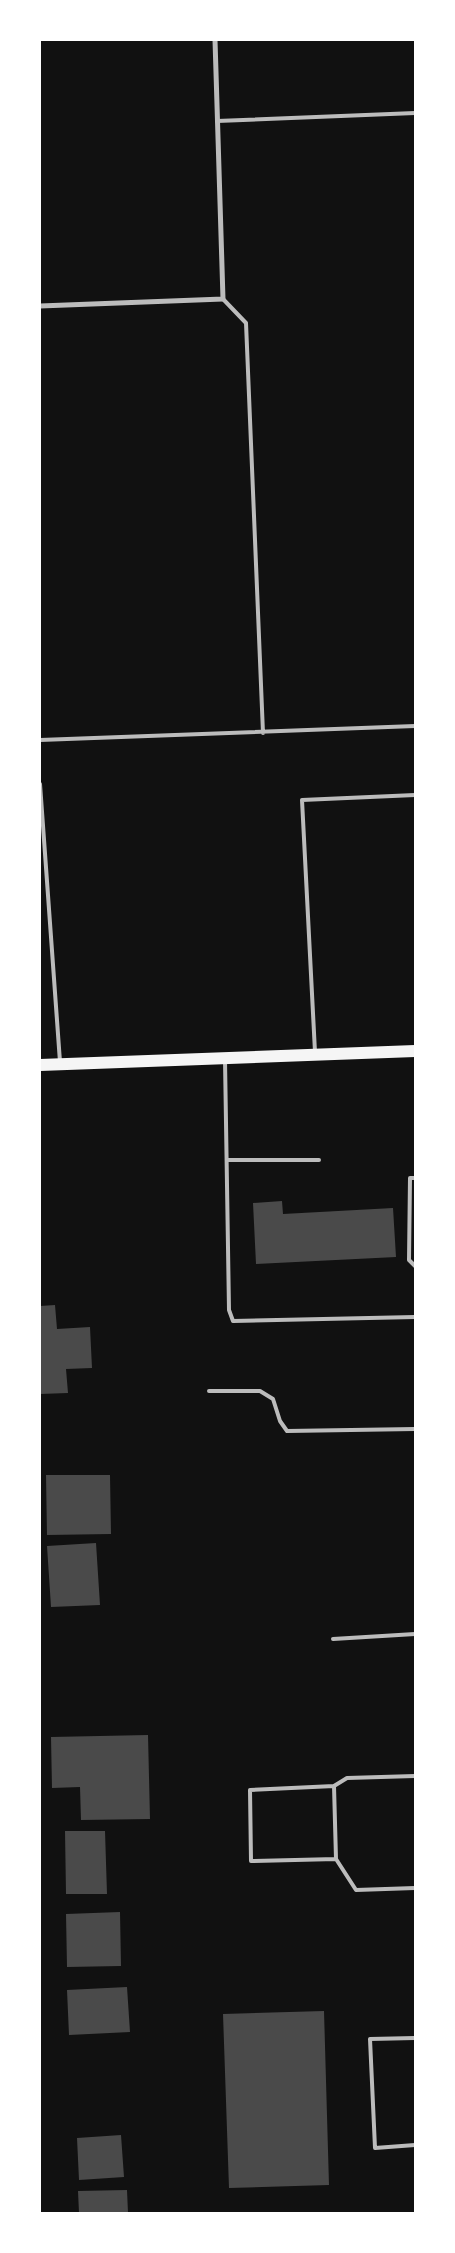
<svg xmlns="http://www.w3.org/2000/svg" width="455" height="2253" viewBox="0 0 455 2253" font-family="'PT Serif',serif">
<rect width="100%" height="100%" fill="#111"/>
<path fill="#4a4a4a" d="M 282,1201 L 283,1214 L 393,1208 L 396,1257 L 256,1264 L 253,1203 Z
M 55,1305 L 57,1329 L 90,1327 L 92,1368 L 66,1369 L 68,1393 L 40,1394 L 40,1306 Z
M 46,1475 L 110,1475 L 111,1534 L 47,1535 Z
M 96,1543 L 100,1605 L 51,1607 L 47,1546 Z
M 148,1735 L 150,1819 L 81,1820 L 80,1787 L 52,1788 L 51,1737 Z
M 65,1831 L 105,1831 L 107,1894 L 66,1894 Z
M 120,1912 L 121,1966 L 67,1967 L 66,1914 Z
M 127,1987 L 130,2032 L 69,2035 L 67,1990 Z
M 324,2011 L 329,2185 L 229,2188 L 223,2014 Z
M 121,2135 L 124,2177 L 79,2180 L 77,2138 Z
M 127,2190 L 128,2213 L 79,2213 L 78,2191 Z"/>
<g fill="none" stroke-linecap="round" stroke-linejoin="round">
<path stroke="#bcbcbc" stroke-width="4" d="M 217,121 L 415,113
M 223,299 L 246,323 L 263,733
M 40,740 L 415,726
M 40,784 L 60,1062
M 315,1052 L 302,800 L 415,795
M 225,1060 L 229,1310 L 233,1321 L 415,1317
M 227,1160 L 319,1160
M 415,1178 L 410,1178 L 409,1260 L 415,1266
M 209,1391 L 260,1391 L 273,1399 L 280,1421 L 287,1431 L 415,1429
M 333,1639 L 415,1634
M 415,1776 L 347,1778 L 334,1786 L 336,1859 L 356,1890 L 415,1888
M 334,1786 L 250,1790 L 251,1861 L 336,1859
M 415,2038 L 370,2039 L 375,2148 L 415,2145"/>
<path stroke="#bcbcbc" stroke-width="5" d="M 40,306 L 223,299 L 215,40"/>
<path stroke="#f5f5f5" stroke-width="12" d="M 40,1065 L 415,1051"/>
</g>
<rect width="455" height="2253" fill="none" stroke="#ffffff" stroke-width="82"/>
</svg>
